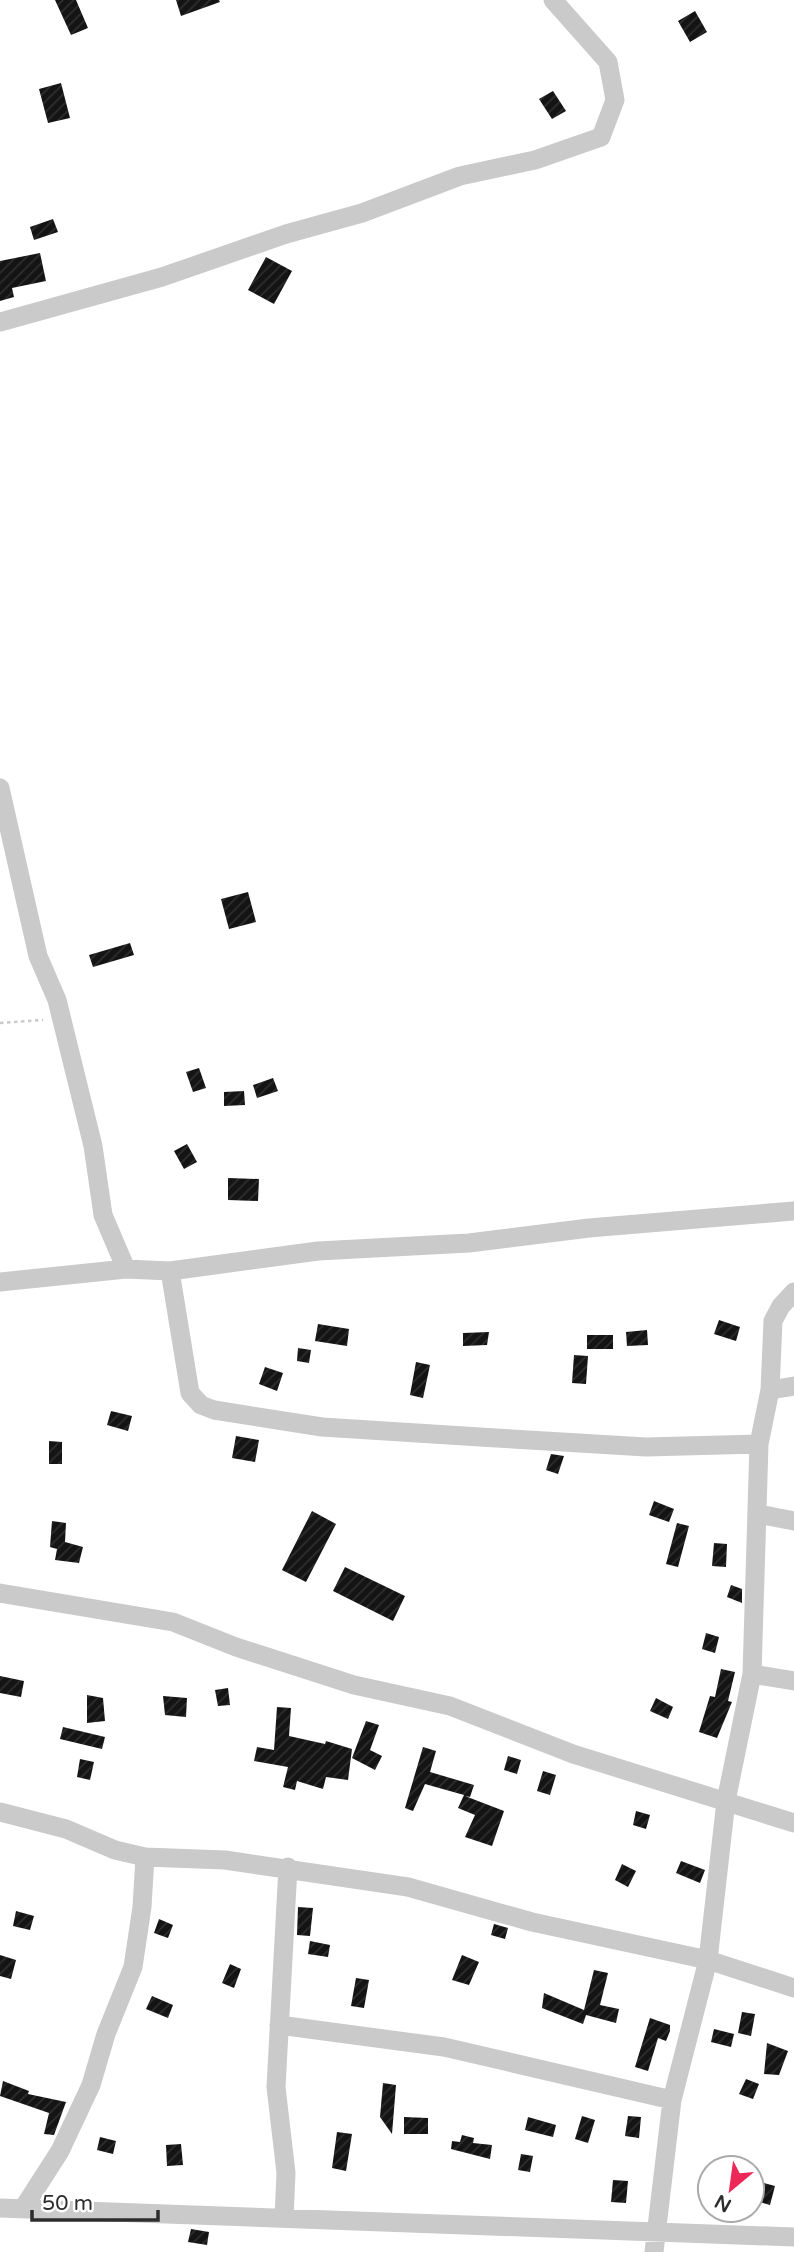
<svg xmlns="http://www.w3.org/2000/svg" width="794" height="2252" viewBox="0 0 794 2252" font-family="'Varela Round',sans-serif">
<defs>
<pattern id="building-hatch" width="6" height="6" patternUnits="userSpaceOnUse" patternTransform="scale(1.75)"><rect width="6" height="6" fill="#141414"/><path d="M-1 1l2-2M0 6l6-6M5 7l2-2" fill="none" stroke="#2e2e2e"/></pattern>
</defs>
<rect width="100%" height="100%" fill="#fff"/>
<path fill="url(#building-hatch)" d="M 55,0 L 76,0 L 88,28 L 71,35 Z
M 176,0 L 219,0 L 220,2 L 181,16 Z
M 695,11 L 707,32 L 690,42 L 678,21 Z
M 61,83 L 70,118 L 48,123 L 39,89 Z
M 553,91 L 566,111 L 552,119 L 539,99 Z
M 53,219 L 58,232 L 34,240 L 30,227 Z
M 40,253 L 46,281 L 12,288 L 14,297 L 0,301 L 0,261 Z
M 266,257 L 292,271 L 274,304 L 248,290 Z
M 248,892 L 256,922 L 229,929 L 221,899 Z
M 130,943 L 134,955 L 93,967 L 89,955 Z
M 199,1068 L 206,1088 L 193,1092 L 186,1072 Z
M 273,1078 L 278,1091 L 257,1098 L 253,1085 Z
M 244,1091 L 245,1105 L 224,1106 L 224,1092 Z
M 187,1144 L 197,1162 L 184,1169 L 174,1151 Z
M 228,1178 L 259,1179 L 258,1201 L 228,1200 Z
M 719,1320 L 740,1327 L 736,1341 L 714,1334 Z
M 318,1324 L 349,1329 L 347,1346 L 315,1341 Z
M 647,1330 L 648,1345 L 627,1346 L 626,1332 Z
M 489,1332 L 487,1345 L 463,1346 L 463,1333 Z
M 587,1335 L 613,1335 L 613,1349 L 587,1349 Z
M 298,1348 L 311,1350 L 309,1363 L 297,1361 Z
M 574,1355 L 588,1356 L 586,1384 L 572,1383 Z
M 416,1362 L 430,1365 L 423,1398 L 410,1395 Z
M 265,1367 L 283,1373 L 277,1391 L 259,1384 Z
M 111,1411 L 132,1416 L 128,1431 L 107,1425 Z
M 236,1436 L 259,1440 L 255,1462 L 232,1458 Z
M 49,1441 L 62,1442 L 62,1464 L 49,1464 Z
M 551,1454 L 564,1456 L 558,1474 L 546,1470 Z
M 654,1501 L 674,1509 L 669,1522 L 649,1515 Z
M 312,1511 L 336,1524 L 306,1582 L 282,1570 Z
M 52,1521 L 66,1523 L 65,1542 L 83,1547 L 79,1563 L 55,1560 L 57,1549 L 50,1547 Z
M 677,1523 L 689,1526 L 678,1567 L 666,1564 Z
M 714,1543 L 727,1544 L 726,1567 L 712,1566 Z
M 345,1567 L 405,1596 L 393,1621 L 333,1591 Z
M 731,1585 L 742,1589 L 742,1603 L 727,1597 Z
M 706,1633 L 719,1637 L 715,1653 L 702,1649 Z
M 721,1669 L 735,1672 L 728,1701 L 732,1702 L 717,1738 L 699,1732 L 710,1696 L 715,1697 Z
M 0,1676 L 24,1681 L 21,1697 L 0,1693 Z
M 228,1688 L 230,1705 L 218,1706 L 215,1690 Z
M 87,1695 L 103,1698 L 105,1721 L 87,1723 Z
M 163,1696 L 187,1698 L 186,1717 L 165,1715 Z
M 656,1698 L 673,1707 L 668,1719 L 650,1711 Z
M 277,1707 L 291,1708 L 289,1736 L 325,1744 L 326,1741 L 352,1749 L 348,1780 L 326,1777 L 323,1789 L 297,1781 L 295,1790 L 283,1787 L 288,1767 L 254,1761 L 257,1747 L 274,1750 Z
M 366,1721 L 379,1725 L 370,1750 L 382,1756 L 375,1770 L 352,1758 Z
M 63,1727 L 105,1737 L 102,1749 L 60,1739 Z
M 423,1747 L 436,1751 L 430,1772 L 474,1785 L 470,1797 L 465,1796 L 504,1811 L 492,1846 L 465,1837 L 475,1815 L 458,1808 L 464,1795 L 425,1784 L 413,1811 L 405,1808 Z
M 508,1756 L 521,1760 L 517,1774 L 504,1770 Z
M 80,1759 L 94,1762 L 90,1780 L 77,1777 Z
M 543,1771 L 556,1775 L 550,1795 L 537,1791 Z
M 636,1811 L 650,1815 L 646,1829 L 633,1825 Z
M 681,1861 L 705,1870 L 700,1883 L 676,1873 Z
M 622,1864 L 636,1871 L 628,1887 L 615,1880 Z
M 298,1907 L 313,1908 L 310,1936 L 297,1935 Z
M 16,1911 L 34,1916 L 30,1930 L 13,1926 Z
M 159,1919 L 173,1925 L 168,1938 L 154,1933 Z
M 494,1924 L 508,1928 L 505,1939 L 491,1935 Z
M 310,1941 L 330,1945 L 328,1957 L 308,1954 Z
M 0,1955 L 16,1960 L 11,1979 L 0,1976 Z
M 462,1955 L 479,1962 L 469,1985 L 452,1980 Z
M 230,1964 L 241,1969 L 234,1988 L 222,1983 Z
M 594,1970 L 608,1973 L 600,2005 L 619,2009 L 616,2023 L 586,2015 L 583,2024 L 542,2008 L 544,1993 L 584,2010 Z
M 356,1978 L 369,1980 L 364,2008 L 351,2006 Z
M 152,1996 L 173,2005 L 168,2018 L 146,2009 Z
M 742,2012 L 755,2014 L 751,2036 L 738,2033 Z
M 650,2018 L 670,2025 L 670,2031 L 666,2041 L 658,2038 L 648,2071 L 635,2067 Z
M 714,2029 L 734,2034 L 731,2047 L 711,2042 Z
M 767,2043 L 788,2051 L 779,2075 L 764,2074 Z
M 746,2079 L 759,2084 L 753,2099 L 739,2094 Z
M 3,2081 L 29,2091 L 28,2094 L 66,2102 L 54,2135 L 44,2134 L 49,2113 L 0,2096 Z
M 383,2083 L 396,2085 L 392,2134 L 380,2117 Z
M 582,2116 L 595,2120 L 588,2143 L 575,2139 Z
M 628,2116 L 641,2117 L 639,2138 L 625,2136 Z
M 404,2117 L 428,2118 L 428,2134 L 404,2134 Z
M 528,2117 L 556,2125 L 553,2137 L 525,2130 Z
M 337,2132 L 352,2134 L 346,2171 L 332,2168 Z
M 462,2135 L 474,2138 L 473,2143 L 492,2145 L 490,2159 L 451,2149 L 452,2141 L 460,2142 Z
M 100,2137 L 116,2141 L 113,2154 L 97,2150 Z
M 181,2144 L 183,2165 L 167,2166 L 166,2145 Z
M 521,2154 L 533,2156 L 530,2172 L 518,2170 Z
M 613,2180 L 628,2181 L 626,2203 L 611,2202 Z
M 757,2181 L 775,2186 L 770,2205 L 752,2200 Z
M 191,2229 L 209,2232 L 207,2245 L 188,2242 Z"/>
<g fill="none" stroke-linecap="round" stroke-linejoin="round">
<path stroke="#cacaca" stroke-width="2.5" stroke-dasharray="3.5 3.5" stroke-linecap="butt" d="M 0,1023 L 43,1020"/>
<path stroke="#cacaca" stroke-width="19" d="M 0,322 L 162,277 L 286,234 L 362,213 L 460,176 L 535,160 L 601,137 L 615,100 L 608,62 L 553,0
M 0,788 L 38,956 L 57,1000 L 93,1146 L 103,1215 L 126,1269
M 170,1271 L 190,1393 L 201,1405 L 214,1410 L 322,1427 L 496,1438 L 646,1447 L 759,1444
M 0,1282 L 126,1269 L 170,1271 L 318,1251 L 469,1243 L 589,1228 L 794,1211
M 770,1390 L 794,1386
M 758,1514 L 794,1521
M 0,1593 L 173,1622 L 236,1647 L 354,1685 L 450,1706 L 573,1754 L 794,1823
M 752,1674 L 794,1681
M 0,1812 L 66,1829 L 115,1850 L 145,1857 L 225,1860 L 408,1887 L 532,1922 L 708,1960 L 794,1988
M 279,2025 L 444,2047 L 672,2100
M 24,2207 L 60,2151 L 91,2085 L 106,2034 L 133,1967 L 142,1907 L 145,1857
M 0,2208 L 794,2237
M 284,2218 L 286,2173 L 276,2087 L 288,1867
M 654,2252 L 672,2100 L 708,1960 L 726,1801 L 752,1674 L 759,1444 L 770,1390 L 773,1321 L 781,1306 L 794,1292"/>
</g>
<g transform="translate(731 2189) rotate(209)"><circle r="33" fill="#ffffff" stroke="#ababab" stroke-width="2"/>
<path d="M0-5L12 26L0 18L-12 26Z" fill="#ec2858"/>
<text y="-10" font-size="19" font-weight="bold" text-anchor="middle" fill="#2d2d2d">N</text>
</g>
<path d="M32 2210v10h126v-10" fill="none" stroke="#2d2d2d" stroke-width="3.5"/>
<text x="42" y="2210" font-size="21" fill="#2d2d2d" stroke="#ffffff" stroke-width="5" paint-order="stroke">50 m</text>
</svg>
